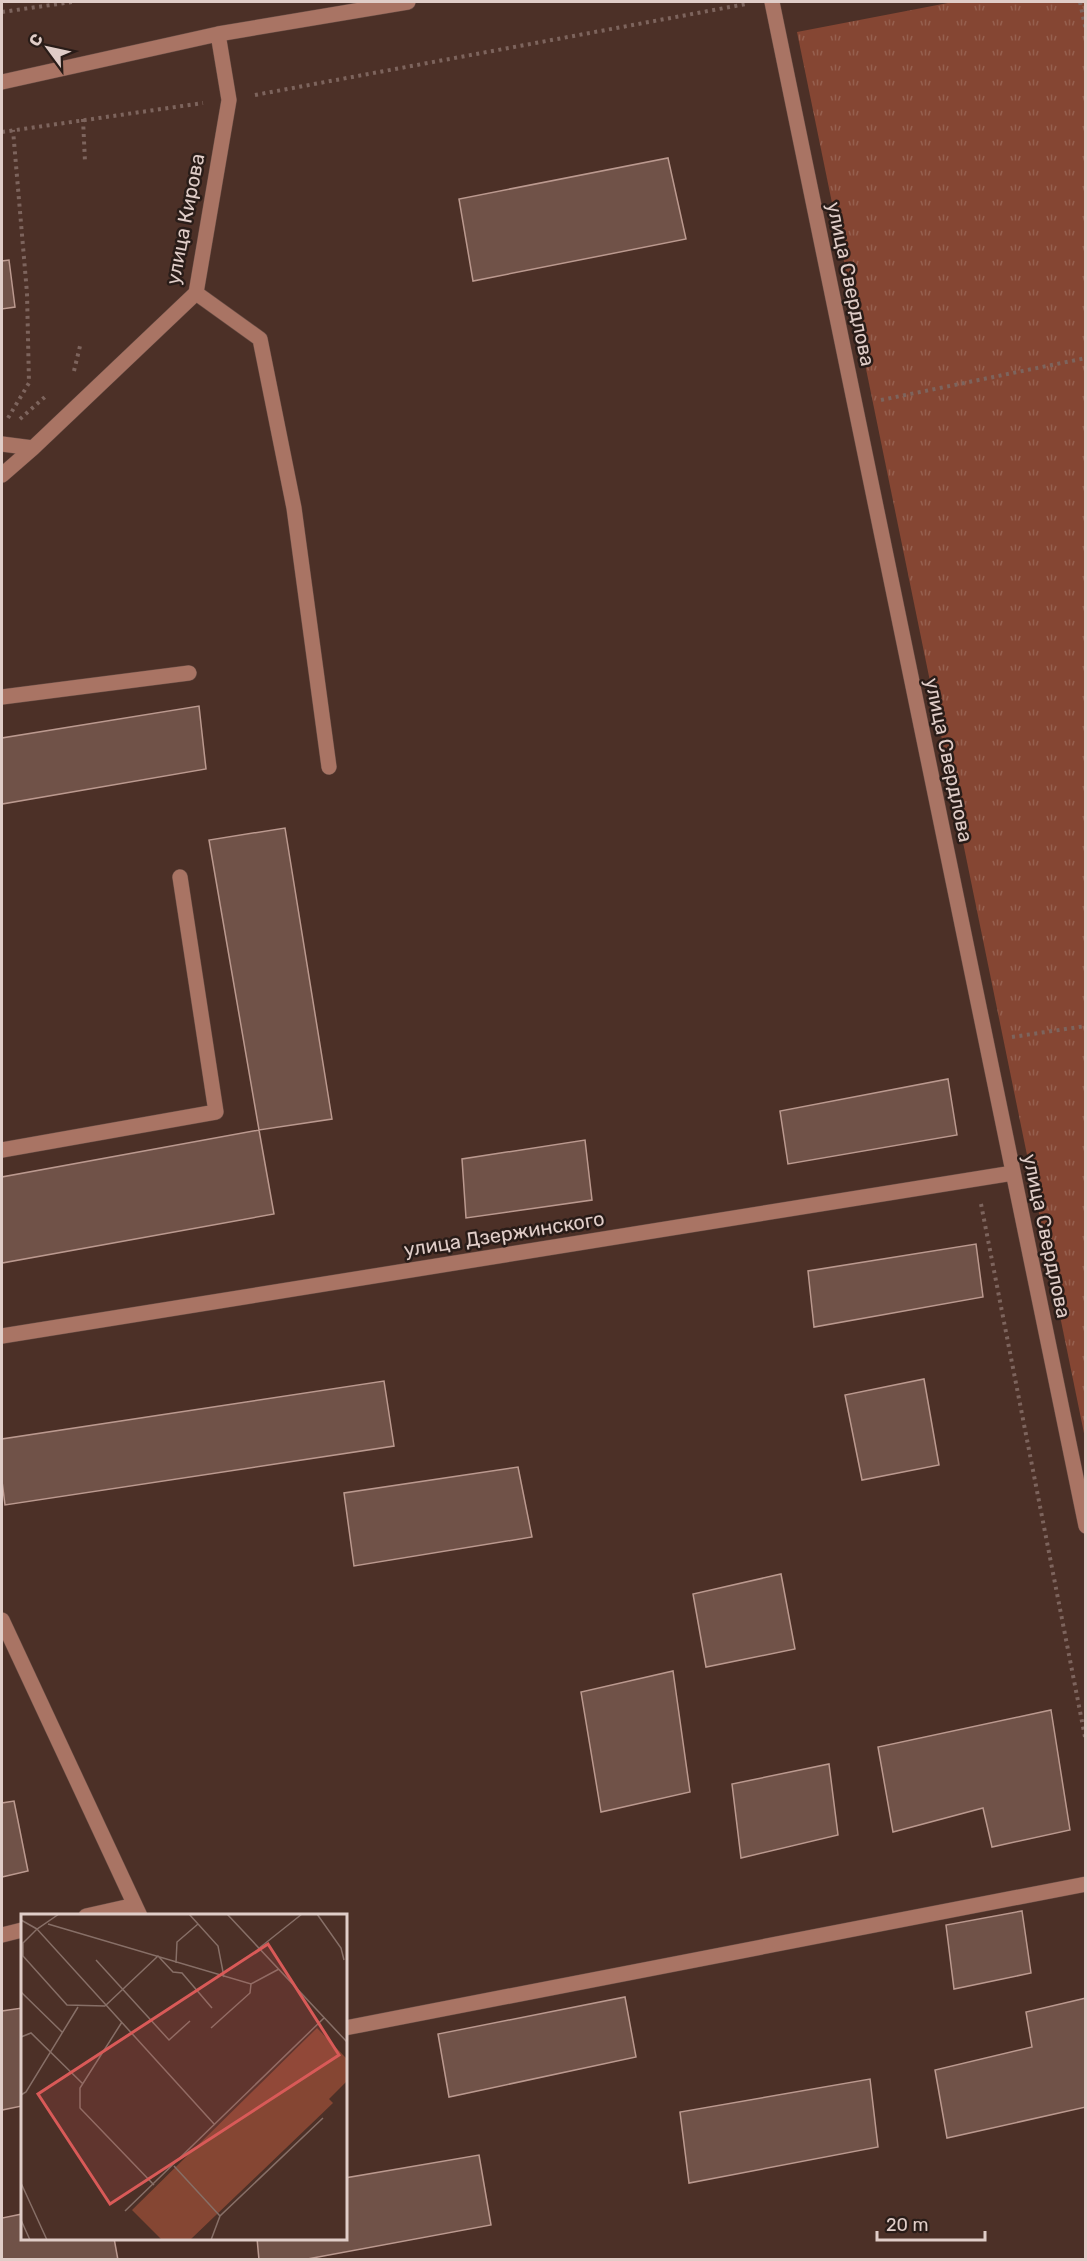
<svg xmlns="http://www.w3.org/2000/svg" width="1087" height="2261" viewBox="0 0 1087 2261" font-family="Rubik,sans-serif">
<defs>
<pattern id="park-tufts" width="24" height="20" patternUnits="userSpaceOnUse" patternTransform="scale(1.5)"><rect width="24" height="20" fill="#854633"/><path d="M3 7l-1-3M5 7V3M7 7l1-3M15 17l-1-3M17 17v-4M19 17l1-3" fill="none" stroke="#96604f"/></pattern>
</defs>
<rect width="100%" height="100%" fill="#4c3027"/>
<path fill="url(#park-tufts)" d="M 953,2 L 1085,2 L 1085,1438 L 797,32 Z"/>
<path fill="#705248" stroke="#bb998f" stroke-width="1.5" d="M 668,158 L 686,239 L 473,281 L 459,199 Z
M 9,260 L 15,307 L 2,309 L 2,261 Z
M 199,706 L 206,769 L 2,804 L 2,738 Z
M 285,828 L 332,1119 L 259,1130 L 209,840 Z
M 948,1079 L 957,1135 L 788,1164 L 780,1111 Z
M 259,1130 L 274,1214 L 2,1263 L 2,1177 Z
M 585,1140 L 592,1200 L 466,1218 L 462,1159 Z
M 976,1244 L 983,1297 L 814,1327 L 808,1271 Z
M 924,1379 L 939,1465 L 862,1480 L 845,1395 Z
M 384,1381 L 394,1446 L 5,1505 L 2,1481 L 2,1439 Z
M 518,1467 L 532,1537 L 354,1566 L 344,1493 Z
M 781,1574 L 795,1649 L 706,1667 L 693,1594 Z
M 673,1671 L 690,1792 L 601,1812 L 581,1692 Z
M 1051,1710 L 1070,1830 L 992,1847 L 983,1808 L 893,1832 L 878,1747 Z
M 829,1764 L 838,1835 L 741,1858 L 732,1784 Z
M 14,1801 L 28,1871 L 2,1877 L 2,1803 Z
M 1022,1911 L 1031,1973 L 954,1989 L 946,1925 Z
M 625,1997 L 636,2057 L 449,2097 L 438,2034 Z
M 1086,1998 L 1086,2107 L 947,2138 L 935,2070 L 1032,2047 L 1026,2012 Z
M 22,2008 L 22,2106 L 2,2110 L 2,2011 Z
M 870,2079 L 878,2147 L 689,2183 L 680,2112 Z
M 479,2155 L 491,2225 L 302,2260 L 259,2260 L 257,2238 L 345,2238 L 345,2178 Z
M 22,2214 L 22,2238 L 114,2238 L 118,2260 L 2,2260 L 2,2218 Z"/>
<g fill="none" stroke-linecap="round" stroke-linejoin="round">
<defs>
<path id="minor" d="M 772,2 L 1086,1526
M 2,82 L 218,34 L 408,2
M 196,293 L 260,339 L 294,508 L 329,767
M 2,444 L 33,448
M 2,475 L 33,448 L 196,293 L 229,100 L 218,34
M 2,697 L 189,673
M 2,1150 L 216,1112 L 180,877
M 2,1336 L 1013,1173
M 2,1620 L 140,1916
M 86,1916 L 135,1905
M 2,1935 L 22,1930
M 345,2028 L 1086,1884"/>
</defs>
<use href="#minor" stroke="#674c44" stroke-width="16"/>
<path stroke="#7d645d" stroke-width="4" stroke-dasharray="3 4.5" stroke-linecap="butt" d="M 1080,2 L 1086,31
M 2,12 L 72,2
M 255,95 L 746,4
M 83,119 L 85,162
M 2,132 L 203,103
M 74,371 L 80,346
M 881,400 L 1086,358
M 8,418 L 29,383 L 27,293 L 13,130
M 20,419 L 46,396
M 1012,1037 L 1086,1026
M 981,1204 L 1086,1742"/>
<use href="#minor" stroke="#a97464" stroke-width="15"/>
</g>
<g text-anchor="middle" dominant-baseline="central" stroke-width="5" stroke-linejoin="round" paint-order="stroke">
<g font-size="20" fill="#e0cdc8" stroke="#291c18">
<text transform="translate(185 219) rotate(-79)">улица Кирова</text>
<text transform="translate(851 284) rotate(78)">улица Свердлова</text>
<text transform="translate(949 760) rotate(78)">улица Свердлова</text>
<text transform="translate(504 1234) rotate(-9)">улица Дзержинского</text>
<text transform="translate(1047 1236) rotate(78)">улица Свердлова</text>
</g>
</g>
<g transform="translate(21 1914)">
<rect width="326" height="326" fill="#4c3027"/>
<path d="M 296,114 L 325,144 L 325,168 L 308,185 L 312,189 L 170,325 L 140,325 L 111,296 Z" fill="#854633"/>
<path fill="none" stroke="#876f67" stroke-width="1.5" d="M 168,0 L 197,32 L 203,63M 206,0 L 326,128M 296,0 L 320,34 L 323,46M 0,6 L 16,15 L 38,0M 27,10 L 230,70 L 258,55M 237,35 L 281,0M 75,46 L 148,126 L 169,107M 155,49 L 156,28 L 177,10M 0,78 L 41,118M 84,92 L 46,91 L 2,42 L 2,29 L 16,15 L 194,211M 84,92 L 137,42 L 152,58 L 161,59 L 191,94M 101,108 L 59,174 L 59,194 L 133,271M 190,114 L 229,79 L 230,70M 0,123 L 10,119 L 62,170M 0,181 L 5,178 L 57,93M 153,252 L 199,302M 0,269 L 26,326M 104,297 L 303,104M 0,306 L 9,326M 190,326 L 199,302 L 302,204"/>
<path fill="#d95a58" fill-opacity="0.15" stroke="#d95a58" stroke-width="3" d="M 247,30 L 318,141 L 89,290 L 17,180 Z"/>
<rect width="326" height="326" fill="none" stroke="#e0cdc8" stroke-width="3"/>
</g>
<rect width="1087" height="2261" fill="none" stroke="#e0cdc8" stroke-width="6"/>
<g transform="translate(48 48) rotate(303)" stroke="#291c18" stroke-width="4.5" paint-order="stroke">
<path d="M0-4.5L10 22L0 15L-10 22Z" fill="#e0cdc8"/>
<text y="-9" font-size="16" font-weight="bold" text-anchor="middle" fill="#e0cdc8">С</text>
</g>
<path d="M877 2231v9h108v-9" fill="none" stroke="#e0cdc8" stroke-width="3"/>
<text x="886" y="2231" font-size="18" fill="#e0cdc8" stroke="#291c18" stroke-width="4.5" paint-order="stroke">20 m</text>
</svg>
